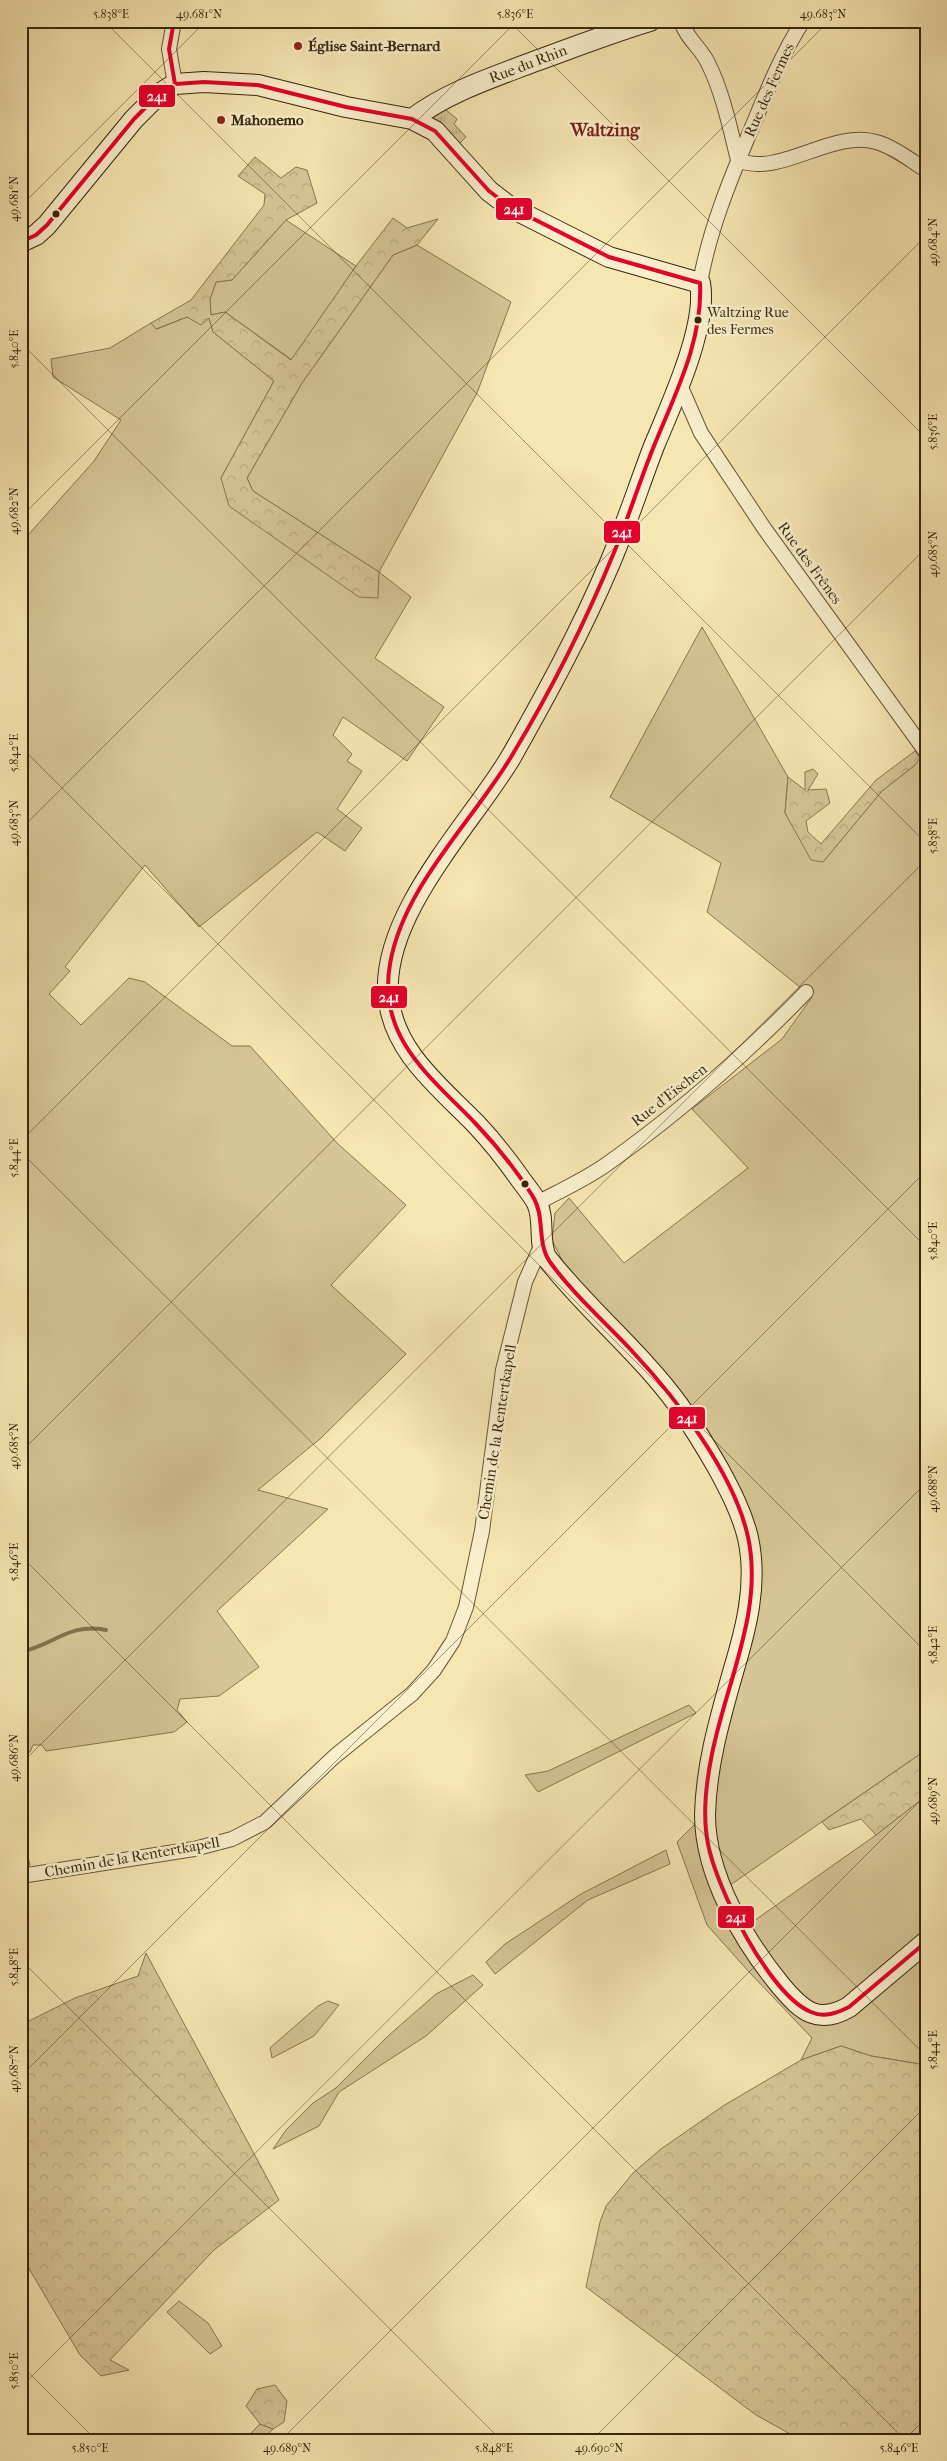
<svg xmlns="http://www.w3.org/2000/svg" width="947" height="2461" viewBox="0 0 947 2461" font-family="'IM FELL French Canon',serif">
<defs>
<pattern id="forest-crowns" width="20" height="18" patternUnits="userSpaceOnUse" patternTransform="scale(1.25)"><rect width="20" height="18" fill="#d6c596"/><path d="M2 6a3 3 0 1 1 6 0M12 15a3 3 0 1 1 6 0" fill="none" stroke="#b8a980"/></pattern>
<pattern id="park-tufts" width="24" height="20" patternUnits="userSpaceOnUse" patternTransform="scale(1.25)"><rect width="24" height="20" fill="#d6c596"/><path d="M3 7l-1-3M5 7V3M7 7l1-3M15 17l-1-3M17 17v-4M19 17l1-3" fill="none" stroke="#b8a980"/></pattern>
</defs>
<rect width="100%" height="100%" fill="#f6e6b2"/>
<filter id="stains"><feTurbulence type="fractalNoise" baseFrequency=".004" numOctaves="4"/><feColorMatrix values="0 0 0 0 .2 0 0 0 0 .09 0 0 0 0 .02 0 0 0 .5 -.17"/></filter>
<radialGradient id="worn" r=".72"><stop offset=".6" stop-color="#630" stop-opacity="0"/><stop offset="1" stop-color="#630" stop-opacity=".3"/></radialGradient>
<path fill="#d6c596" stroke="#887650" d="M 286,220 L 356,266 L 292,360 L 225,312 L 211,315 L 210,299 L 216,282 L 232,280 Z
M 417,245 L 511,302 L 477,393 L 379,572 L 411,597 L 375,658 L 444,707 L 407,761 L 343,717 L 333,735 L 352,754 L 347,761 L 362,771 L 337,809 L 362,828 L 345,851 L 317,832 L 199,927 L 145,865 L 65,967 L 70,971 L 49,994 L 81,1025 L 129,978 L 145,982 L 232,1046 L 250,1046 L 337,1143 L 406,1205 L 331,1285 L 406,1354 L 321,1438 L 258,1490 L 328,1509 L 217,1611 L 259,1667 L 219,1696 L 180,1699 L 177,1710 L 187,1722 L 174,1732 L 46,1751 L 42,1745 L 33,1745 L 30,1752 L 21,1754 L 21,543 L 94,461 L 121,420 L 53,377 L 51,359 L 110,348 L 151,323 L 157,329 L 187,317 L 209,318 L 213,332 L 274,381 L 221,478 L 379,572 L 253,491 L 247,478 L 302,383 L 393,255 Z
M 702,627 L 788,777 L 785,813 L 823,862 L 882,791 L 915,765 L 926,737 L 926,1750 L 723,1890 L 741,1930 L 876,1835 L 926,1796 L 926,2065 L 871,2056 L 841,2046 L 801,2060 L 812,2038 L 750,1973 L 707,1925 L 677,1842 L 696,1823 L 736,1626 L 743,1573 L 739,1539 L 724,1499 L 694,1442 L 564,1264 L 552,1240 L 555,1213 L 569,1198 L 624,1263 L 748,1168 L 692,1109 L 782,1039 L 812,997 L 707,912 L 721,863 L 610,797 Z
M 689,1705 L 696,1713 L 538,1792 L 525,1775 L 548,1771 Z
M 21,1828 L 30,1865 L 21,1866 Z
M 666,1850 L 670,1864 L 588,1900 L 495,1974 L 486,1962 L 505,1944 L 581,1894 Z
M 473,1975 L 483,1985 L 426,2036 L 339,2092 L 319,2126 L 273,2149 L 286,2130 L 313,2103 L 336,2088 L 388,2036 L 436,1994 Z
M 328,2001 L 339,2005 L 314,2036 L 272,2058 L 270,2048 L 318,2006 Z
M 179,2301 L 208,2323 L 222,2346 L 210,2354 L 167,2312 Z
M 260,2424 L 273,2429 L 261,2440 L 244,2440 Z"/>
<path fill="url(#forest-crowns)" stroke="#887650" d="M 255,157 L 281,178 L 296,167 L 307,170 L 317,203 L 286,220 L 232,280 L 216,282 L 210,299 L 211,315 L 225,312 L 291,360 L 356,266 L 393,218 L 407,228 L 438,219 L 417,245 L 393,255 L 302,383 L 247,478 L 253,491 L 379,572 L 378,598 L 359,597 L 229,506 L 221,478 L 274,381 L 213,332 L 209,318 L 201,325 L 187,317 L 156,329 L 151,323 L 191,300 L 264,205 L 265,194 L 238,176 Z
M 915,751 L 920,758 L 915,765 L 882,791 L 823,862 L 811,860 L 785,813 L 788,777 L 805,790 L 805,772 L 813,769 L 818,774 L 808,790 L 826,789 L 830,803 L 806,821 L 808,832 L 821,844 L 876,780 Z
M 926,1750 L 926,1796 L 876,1835 L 861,1819 L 829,1830 L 822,1822 Z
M 146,1953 L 279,2200 L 214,2250 L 110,2360 L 129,2370 L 101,2376 L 80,2355 L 21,2255 L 21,2025 L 75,1998 L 138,1976 Z
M 841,2046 L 871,2056 L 926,2065 L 926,2440 L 801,2440 L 756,2415 L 586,2287 L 600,2222 L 606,2206 L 633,2173 L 661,2149 L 723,2106 L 801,2060 Z
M 275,2385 L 287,2401 L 284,2422 L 273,2429 L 260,2424 L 246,2406 L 257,2389 Z"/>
<path fill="url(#park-tufts)" stroke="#887650" d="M 445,109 L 457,119 L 454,124 L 466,137 L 460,143 L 431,116 Z"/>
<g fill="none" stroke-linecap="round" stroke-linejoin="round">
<path stroke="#84724d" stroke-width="4" d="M 21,1652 C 56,1644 68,1623 106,1630"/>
<defs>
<path id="street" d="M 174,21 L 169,49 L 175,84
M 681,21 C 686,38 701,48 708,63 C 723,93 730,128 738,160
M 738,160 C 779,178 832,129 876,142 C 894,147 910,160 926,170
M 700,283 C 710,226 733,173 755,120 C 769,86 783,52 803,21
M 680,385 L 701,433 L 764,528 L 926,752
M 537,1203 C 560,1191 586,1179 607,1164 C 679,1113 745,1055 806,992
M 21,1876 L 194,1849 L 232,1839 L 265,1822 L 335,1756 L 412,1694 L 434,1670 L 453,1641 L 466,1607 L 482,1531 L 503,1370 L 525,1282 L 541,1246"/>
<path id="secondary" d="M 412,119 C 448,92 491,78 533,62 C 572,48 610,33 650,21
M 21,242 L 36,235 L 47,225 L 134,119 L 159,94 L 175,84 L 204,82 L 258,85 L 346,107 L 412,119 L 435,131 L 489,191 L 510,207 L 609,257 L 700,283 C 708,326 671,405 654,446 C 639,485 626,526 609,565 C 581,631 546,695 511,757 C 471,824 383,912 388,994 C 392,1051 440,1087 476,1124 C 493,1142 507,1160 521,1180 C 526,1187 533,1195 537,1203 C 545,1220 538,1240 546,1257 C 587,1310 640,1352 679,1406 C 693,1426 706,1447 718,1468 C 730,1490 742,1513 748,1538 C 758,1584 746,1629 733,1672 C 720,1718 706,1766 705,1815 C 705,1875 744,1941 781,1986 C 802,2011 818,2025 849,2007 L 926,1942"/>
</defs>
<use href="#street" stroke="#685635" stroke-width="16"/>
<use href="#secondary" stroke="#39260b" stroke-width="22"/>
<use href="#street" stroke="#f9efcd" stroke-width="14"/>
<use href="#secondary" stroke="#f9efcd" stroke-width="20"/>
<defs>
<path id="bus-1" d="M 174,21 L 169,49 L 175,84
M 21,242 L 36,235 L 47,225 L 134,119 L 159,94 L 175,84 L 204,82 L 258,85 L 346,107 L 412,119 L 435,131 L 489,191 L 510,207 L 609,257 L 700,283
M 700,283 C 703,341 675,394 654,446 C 640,480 629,516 615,550 C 586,621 551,691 511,757 C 472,822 403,887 390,964 C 377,1038 431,1077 476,1124 C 497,1146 516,1170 532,1195 C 546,1216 536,1242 550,1262 C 573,1294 605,1322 632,1351 C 676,1398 734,1473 748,1537 C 764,1610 726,1683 712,1754 C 706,1783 702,1814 708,1844 C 716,1887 769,1995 811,2012 C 824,2018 837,2013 849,2007 L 926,1942"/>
</defs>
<use href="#bus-1" stroke="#f9efcd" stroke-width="8"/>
<use href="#bus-1" stroke="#e4002b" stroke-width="4"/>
</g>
<path fill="none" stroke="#39260b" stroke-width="1" stroke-opacity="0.45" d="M 104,21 L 926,843M 509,21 L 926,438M 913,21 L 926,34M 21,206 L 206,21M 21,343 L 926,1247M 21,517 L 517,21M 21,747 L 926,1652M 21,829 L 829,21M 21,1141 L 926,236M 21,1152 L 926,2056M 21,1452 L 926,548M 21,1556 L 905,2440M 21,1764 L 926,860M 21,1960 L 501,2440M 21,2076 L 926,1171M 21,2365 L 96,2440M 21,2387 L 926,1483M 281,2440 L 926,1795M 592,2440 L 926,2106M 904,2440 L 926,2418"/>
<g fill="#8f2418" stroke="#f9efcd" stroke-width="2">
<circle cx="298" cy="46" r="5"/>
<circle cx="221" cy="120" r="5"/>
</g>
<g fill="#39260b" stroke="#f9efcd" stroke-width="2">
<circle cx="56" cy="214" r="4.5"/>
<circle cx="698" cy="320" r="4.5"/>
<circle cx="525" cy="1184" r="4.5"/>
</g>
<g text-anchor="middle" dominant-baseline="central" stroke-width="5" stroke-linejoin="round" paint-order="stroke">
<g font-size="14" fill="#39260b" stroke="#f9efcd" text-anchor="start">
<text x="707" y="312">Waltzing Rue<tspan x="707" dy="17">des Fermes</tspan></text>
</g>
<g font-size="15" font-weight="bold" fill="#39260b" stroke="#f9efcd" text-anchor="start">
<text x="308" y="46">Église Saint-Bernard</text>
<text x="231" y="120">Mahonemo</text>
</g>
<g font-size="15" fill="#39260b" stroke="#f9efcd">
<text transform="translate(528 64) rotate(-21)">Rue du Rhin</text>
<text transform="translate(769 90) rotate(-66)">Rue des Fermes</text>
<text transform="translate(810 563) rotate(54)">Rue des Frênes</text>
<text transform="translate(669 1095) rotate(-38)">Rue d'Eischen</text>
<text transform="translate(497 1432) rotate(-81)">Chemin de la Rentertkapell</text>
<text transform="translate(132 1857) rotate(-10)">Chemin de la Rentertkapell</text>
</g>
<g font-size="18" font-weight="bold" fill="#7a1f14" stroke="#f9efcd">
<text x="605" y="130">Waltzing</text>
</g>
</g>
<g stroke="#f9efcd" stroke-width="2">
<rect x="138" y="84" width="38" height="24" rx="5" fill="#e4002b"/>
<rect x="495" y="197" width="38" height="24" rx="5" fill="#e4002b"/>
<rect x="603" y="520" width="38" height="24" rx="5" fill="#e4002b"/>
<rect x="370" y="985" width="38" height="24" rx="5" fill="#e4002b"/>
<rect x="668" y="1406" width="38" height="24" rx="5" fill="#e4002b"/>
<rect x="717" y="1905" width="38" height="24" rx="5" fill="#e4002b"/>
</g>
<g font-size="14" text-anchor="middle" font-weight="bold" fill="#fff">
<text x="157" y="101">241</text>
<text x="514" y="214">241</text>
<text x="622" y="537">241</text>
<text x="389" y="1002">241</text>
<text x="687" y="1423">241</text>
<text x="736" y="1922">241</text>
</g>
<rect width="947" height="2461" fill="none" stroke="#f6e6b2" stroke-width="55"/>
<rect x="28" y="28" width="892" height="2406" fill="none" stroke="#39260b" stroke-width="2"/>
<g font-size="12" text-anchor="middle" fill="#39260b">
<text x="111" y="18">5.838°E</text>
<text x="199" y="18">49.681°N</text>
<text x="515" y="18">5.836°E</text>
<text x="823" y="18">49.683°N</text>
<text transform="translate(14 199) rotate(-90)" y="4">49.681°N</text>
<text transform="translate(933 242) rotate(-90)" y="4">49.684°N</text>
<text transform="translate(14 349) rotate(-90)" y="4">5.840°E</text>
<text transform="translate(933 432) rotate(-90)" y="4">5.836°E</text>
<text transform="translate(14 511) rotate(-90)" y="4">49.682°N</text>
<text transform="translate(933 554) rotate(-90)" y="4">49.685°N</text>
<text transform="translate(14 753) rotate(-90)" y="4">5.842°E</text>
<text transform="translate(14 823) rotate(-90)" y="4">49.683°N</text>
<text transform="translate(933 836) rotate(-90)" y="4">5.838°E</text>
<text transform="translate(14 1158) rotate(-90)" y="4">5.844°E</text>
<text transform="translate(933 1241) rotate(-90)" y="4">5.840°E</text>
<text transform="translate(14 1446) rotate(-90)" y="4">49.685°N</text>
<text transform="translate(933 1489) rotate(-90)" y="4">49.688°N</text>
<text transform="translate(14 1562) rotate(-90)" y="4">5.846°E</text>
<text transform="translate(933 1645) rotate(-90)" y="4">5.842°E</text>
<text transform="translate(14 1758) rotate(-90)" y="4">49.686°N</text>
<text transform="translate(933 1801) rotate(-90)" y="4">49.689°N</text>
<text transform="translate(14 1967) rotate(-90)" y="4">5.848°E</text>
<text transform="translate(933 2050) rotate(-90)" y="4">5.844°E</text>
<text transform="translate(14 2069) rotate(-90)" y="4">49.687°N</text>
<text transform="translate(14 2371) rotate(-90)" y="4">5.850°E</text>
<text x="90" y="2452">5.850°E</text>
<text x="287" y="2452">49.689°N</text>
<text x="494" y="2452">5.848°E</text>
<text x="599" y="2452">49.690°N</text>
<text x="899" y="2452">5.846°E</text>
</g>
<rect width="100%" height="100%" filter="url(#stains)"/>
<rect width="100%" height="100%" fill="url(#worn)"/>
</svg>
